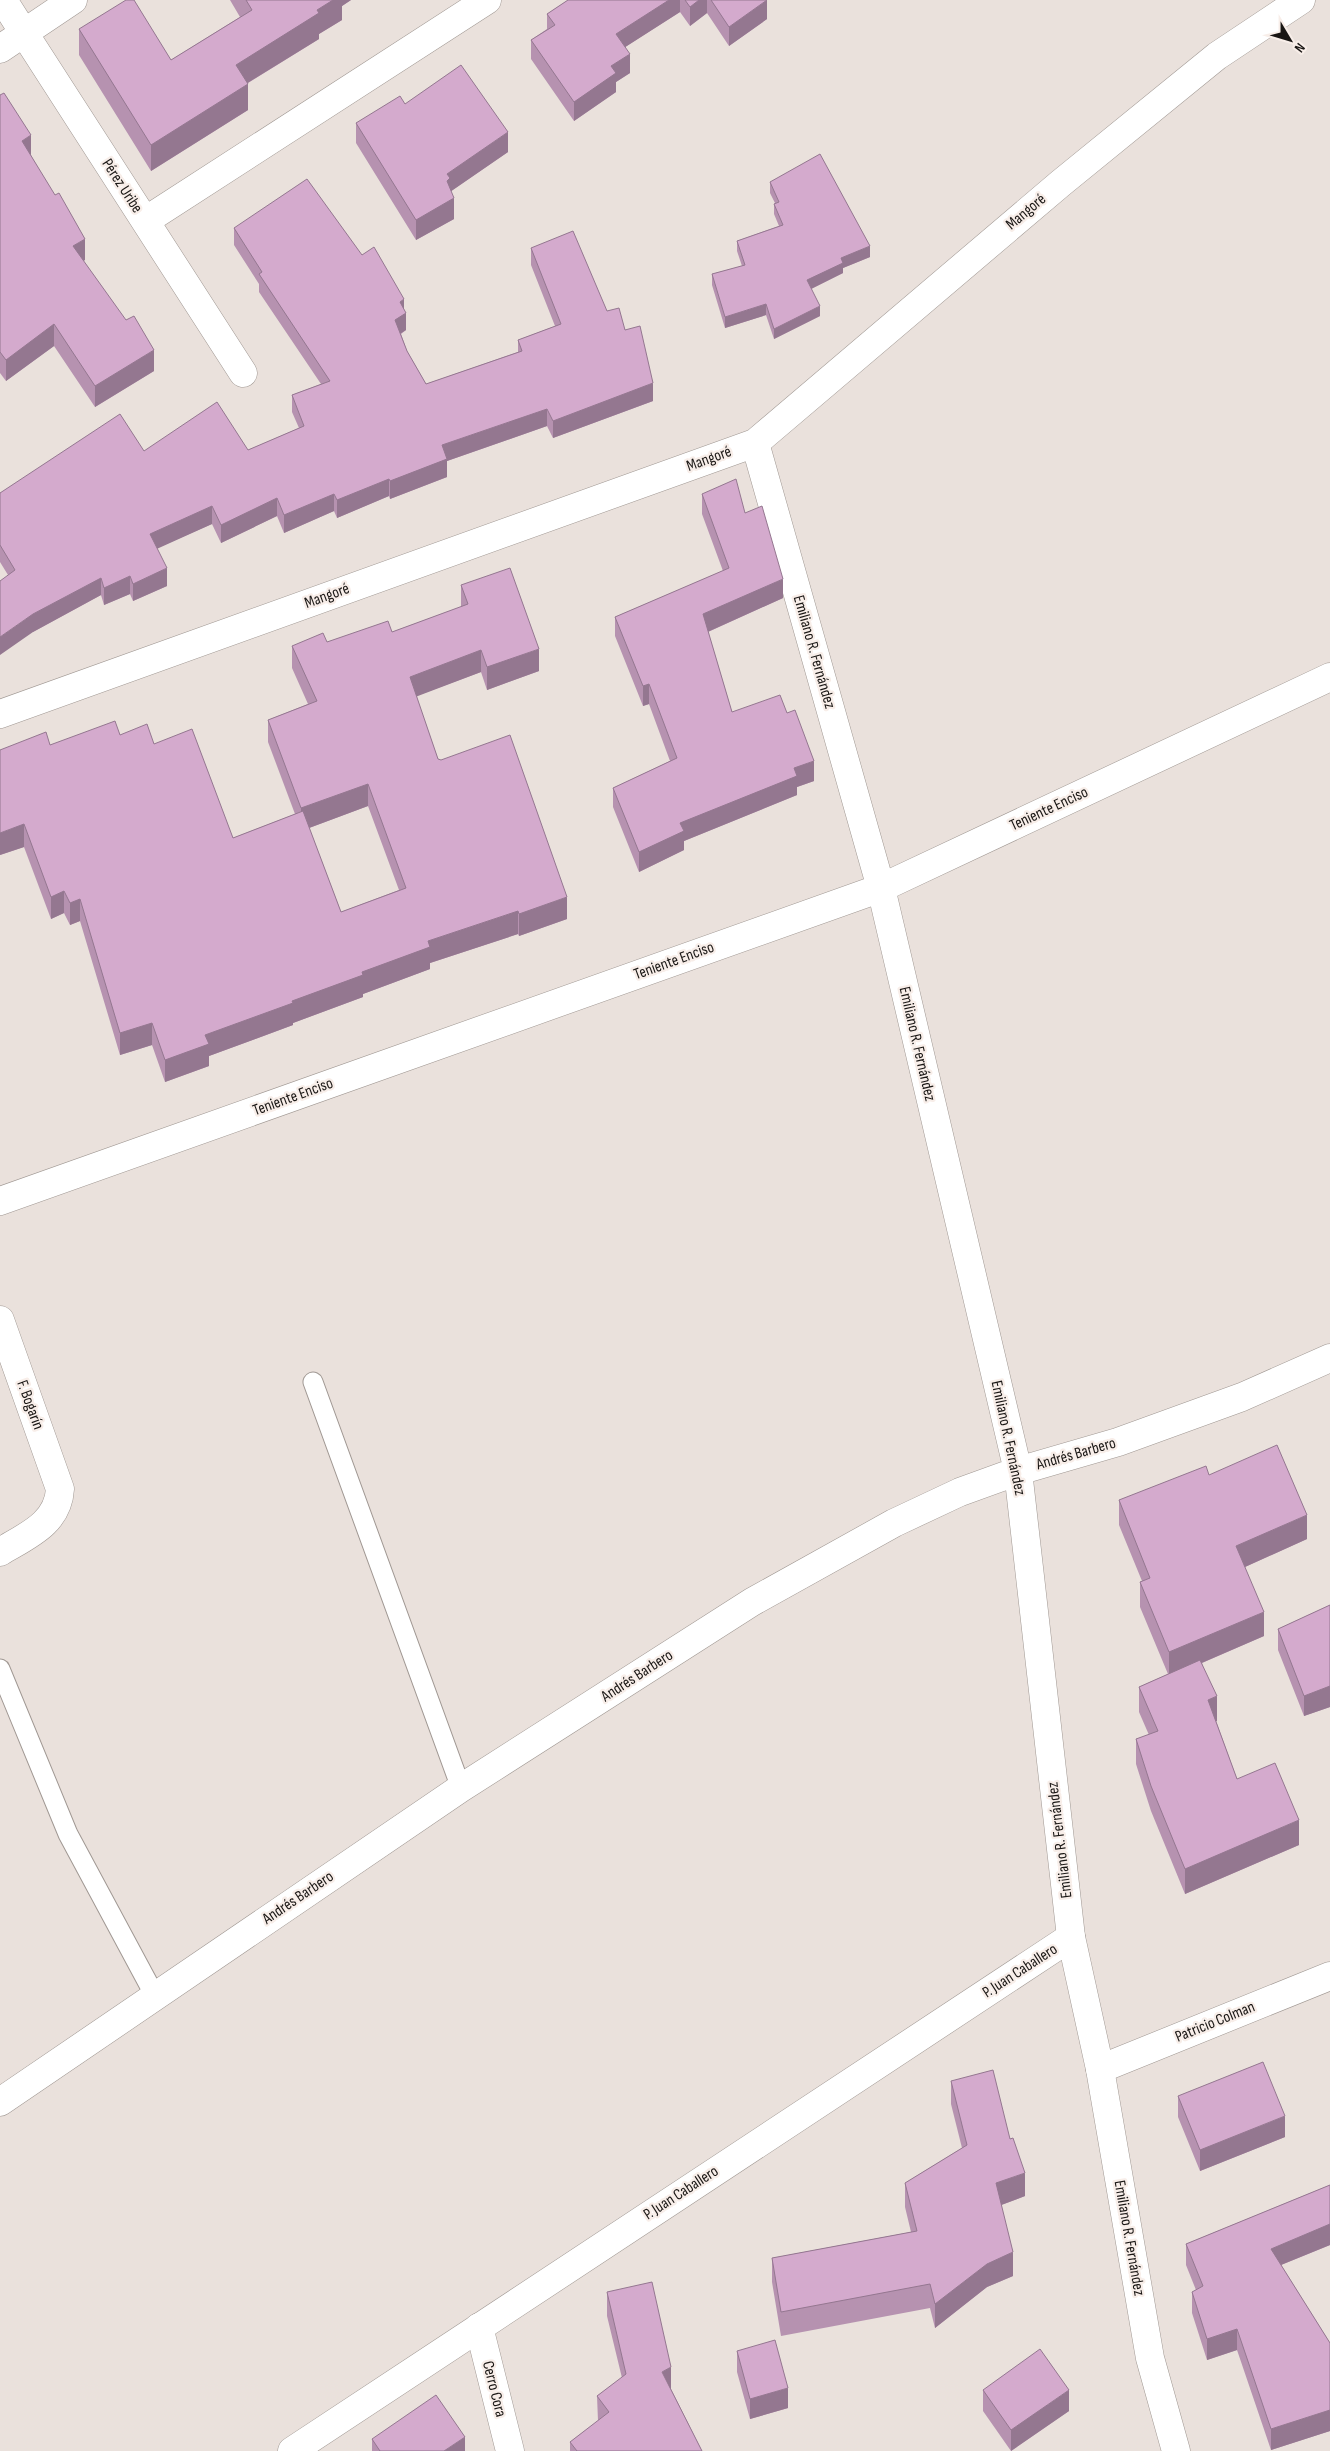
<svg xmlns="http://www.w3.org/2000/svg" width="1330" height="2451" viewBox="0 0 1330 2451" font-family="'Sofia Sans Condensed',sans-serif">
<rect width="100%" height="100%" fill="#eae1dc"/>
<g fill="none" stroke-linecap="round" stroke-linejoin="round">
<defs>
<path id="lane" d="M 313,1382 L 461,1788
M 0,1669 L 68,1834 L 155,1996"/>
<path id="street" d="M 24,33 L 243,373
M 145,221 L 487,0
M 755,443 L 881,888 L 1018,1471 L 1071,1937
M 0,714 L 755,443 L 1061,183 L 1217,56 L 1301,0
M 0,1320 L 60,1489 C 58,1524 26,1536 0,1552
M 1100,2069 L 1150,2358 L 1176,2451
M 0,2102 L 461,1788 L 752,1602 L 894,1523 L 960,1492 L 1018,1471 L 1118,1442 L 1242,1397 L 1330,1358
M 479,2327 L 510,2451"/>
<path id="secondary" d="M 3,0 L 24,33
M 0,49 L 73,0
M 0,1201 L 881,888 L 1330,677
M 292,2451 L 1071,1937 L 1100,2069 L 1330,1976"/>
</defs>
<use href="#lane" stroke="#a09893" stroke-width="21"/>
<use href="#street" stroke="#a09893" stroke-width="29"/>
<use href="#secondary" stroke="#a09893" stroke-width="29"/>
<use href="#lane" stroke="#fff" stroke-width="19"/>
<use href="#street" stroke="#fff" stroke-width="28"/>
<use href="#secondary" stroke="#fff" stroke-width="28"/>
</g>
<path fill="#b692b0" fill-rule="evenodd" d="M 230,0 L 351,0 L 342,6 L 342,20 L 319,34 L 319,39 L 248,83 L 248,110 L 151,171 L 79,55 L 79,29 L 171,60 L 240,17 Z
M 568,0 L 767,0 L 767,19 L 729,46 L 707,13 L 690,26 L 680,12 L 625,47 L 630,73 L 616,82 L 616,92 L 574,121 L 531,59 L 531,40 L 547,29 L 547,14 Z
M 0,95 L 85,260 L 83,261 L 154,371 L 95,407 L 54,346 L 6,381 L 0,373 Z
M 405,104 L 508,152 L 451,191 L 454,219 L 416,240 L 356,143 L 356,123 Z
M 770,182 L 870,257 L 843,268 L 843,273 L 811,289 L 820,316 L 774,339 L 766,315 L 725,328 L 712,285 L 712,274 L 742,266 L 737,251 L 737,241 L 779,226 L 774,214 L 774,204 L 775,203 L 770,193 Z
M 234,228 L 362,255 L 404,309 L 406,330 L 401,334 L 407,351 L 426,384 L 518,352 L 518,340 L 555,326 L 531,265 L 531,248 L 607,311 L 625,330 L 653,401 L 553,438 L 547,426 L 447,461 L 447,477 L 390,499 L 389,496 L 337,518 L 334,511 L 284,533 L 277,516 L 221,543 L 212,524 L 157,548 L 167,586 L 133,601 L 130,594 L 104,605 L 101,595 L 33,632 L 8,575 L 0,562 L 0,493 L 144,451 L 248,450 L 299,428 L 292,412 L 292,395 L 321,384 L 259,292 L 259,284 L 234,245 Z
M 702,494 L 745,513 L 783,598 L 708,632 L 732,712 L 787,713 L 814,781 L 797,787 L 797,795 L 684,841 L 684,850 L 639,872 L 613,807 L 613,788 L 670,761 L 649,704 L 643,706 L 615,636 L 615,617 L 723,571 L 702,514 Z
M 461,585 L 539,671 L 487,690 L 481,672 L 416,696 L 438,759 L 567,919 L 519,936 L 518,934 L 430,963 L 430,969 L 363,994 L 363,997 L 293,1023 L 293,1025 L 209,1056 L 209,1066 L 165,1082 L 152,1045 L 120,1055 L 80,921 L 70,925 L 64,913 L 51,919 L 24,847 L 0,855 L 50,745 L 120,735 L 154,744 L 233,838 L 295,814 L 268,742 L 268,720 L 308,704 L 292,668 L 292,646 L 327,642 L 392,632 L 461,607 ZM 368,806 L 399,890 L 341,912 L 309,828 Z
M 1209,1475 L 1307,1539 L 1245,1567 L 1264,1636 L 1202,1663 L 1217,1721 L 1216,1721 L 1237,1779 L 1299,1845 L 1185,1894 L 1151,1811 L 1136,1764 L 1136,1739 L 1149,1735 L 1139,1712 L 1139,1687 L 1168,1674 L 1140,1607 L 1140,1582 L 1142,1581 L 1119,1525 L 1119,1500 Z
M 1330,1605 L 1330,1707 L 1304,1716 L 1278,1650 L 1278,1629 Z
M 951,2081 L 1025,2196 L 1001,2205 L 1013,2276 L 987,2287 L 935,2328 L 930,2308 L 781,2336 L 772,2282 L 772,2258 L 911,2232 L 905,2207 L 905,2183 L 962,2148 L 951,2104 Z
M 1178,2096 L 1285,2137 L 1200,2171 L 1178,2117 Z
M 1330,2185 L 1330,2245 L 1281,2265 L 1330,2343 L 1330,2431 L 1271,2450 L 1237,2350 L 1207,2360 L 1192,2313 L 1192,2292 L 1196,2290 L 1186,2265 L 1186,2244 Z
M 607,2292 L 671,2389 L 702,2451 L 570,2451 L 570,2442 L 598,2421 L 597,2396 L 622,2378 L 607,2316 Z
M 737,2351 L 788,2408 L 750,2419 L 737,2372 Z
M 983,2390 L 1069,2411 L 1011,2451 L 983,2411 Z
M 372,2439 L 465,2451 L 372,2451 Z"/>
<path fill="#947790" d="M 333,0 L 351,0 L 342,6 L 342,20 L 319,34 L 319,39 L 236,90 L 236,65 L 317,10 Z
M 669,0 L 680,0 L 680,12 L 616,53 L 616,34 Z
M 699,0 L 707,0 L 707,13 L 690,26 L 690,7 Z
M 767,0 L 767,19 L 729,46 L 729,27 Z
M 630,54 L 630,73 L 616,82 L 616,92 L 574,121 L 574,102 L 611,66 Z
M 248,84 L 248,110 L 151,171 L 151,145 Z
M 508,132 L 508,152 L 450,192 L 447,201 L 447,174 Z
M 31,135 L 31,156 L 22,141 Z
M 454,198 L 454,219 L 416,240 L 416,220 Z
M 85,239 L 85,260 L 73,267 L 73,246 Z
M 870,246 L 870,257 L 843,268 L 843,273 L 807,291 L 807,280 L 841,258 Z
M 404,299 L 404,314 L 406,313 L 406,330 L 395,337 L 395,320 L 400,302 Z
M 766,304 L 766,315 L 725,328 L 725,317 Z
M 820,306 L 820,316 L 774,339 L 774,329 Z
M 54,324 L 54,346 L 6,381 L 6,360 Z
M 154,350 L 154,371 L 95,407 L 95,386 Z
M 653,383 L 653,401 L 553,438 L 553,421 Z
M 547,409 L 547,426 L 447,461 L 447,477 L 390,499 L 390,481 L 442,445 Z
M 389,479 L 389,496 L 337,518 L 337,500 Z
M 334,494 L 334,511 L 284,533 L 284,515 Z
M 277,498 L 277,516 L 221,543 L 221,525 Z
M 212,506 L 212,524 L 150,552 L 150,534 Z
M 167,568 L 167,586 L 133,601 L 133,584 Z
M 130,576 L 130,594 L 104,605 L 104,588 Z
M 101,578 L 101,595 L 33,632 L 0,655 L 0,637 L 33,614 Z
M 783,579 L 783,598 L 703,634 L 703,614 Z
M 539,649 L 539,671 L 487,690 L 487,667 Z
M 481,650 L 481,672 L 410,699 L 410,677 Z
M 649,684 L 649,704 L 643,706 L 643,686 Z
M 814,761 L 814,781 L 797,787 L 797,795 L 684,841 L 684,850 L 639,872 L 639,852 L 680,823 L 794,768 Z
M 368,784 L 368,806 L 301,831 L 301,808 Z
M 24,824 L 24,847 L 0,855 L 0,833 Z
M 64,891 L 64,913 L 51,919 L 51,897 Z
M 567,897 L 567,919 L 519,936 L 519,914 Z
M 80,899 L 80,921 L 70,925 L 70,903 Z
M 518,911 L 518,934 L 430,963 L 430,969 L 363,994 L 363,997 L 293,1023 L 293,1025 L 209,1056 L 209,1066 L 165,1082 L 165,1060 L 205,1035 L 292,1001 L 428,941 Z
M 152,1023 L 152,1045 L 120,1055 L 120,1033 Z
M 1307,1515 L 1307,1539 L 1236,1571 L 1236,1546 Z
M 1264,1612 L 1264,1636 L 1169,1677 L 1169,1652 Z
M 1330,1686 L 1330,1707 L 1304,1716 L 1304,1696 Z
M 1217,1696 L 1217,1721 L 1208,1724 L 1208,1700 Z
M 1299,1820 L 1299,1845 L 1185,1894 L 1185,1869 Z
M 1285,2116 L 1285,2137 L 1200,2171 L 1200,2150 Z
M 1025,2173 L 1025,2196 L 996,2207 L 996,2183 Z
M 1330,2224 L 1330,2245 L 1271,2269 L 1271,2249 Z
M 1013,2252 L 1013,2276 L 987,2287 L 935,2328 L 935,2304 L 987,2264 Z
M 1237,2329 L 1237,2350 L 1207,2360 L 1207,2339 Z
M 671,2367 L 671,2391 L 662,2372 Z
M 788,2388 L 788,2408 L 750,2419 L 750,2399 Z
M 1069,2390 L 1069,2411 L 1011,2451 L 1011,2430 Z
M 1330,2410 L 1330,2431 L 1271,2450 L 1271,2429 Z
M 465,2437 L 465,2451 L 444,2451 Z"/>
<path fill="#d4aacd" stroke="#947790" d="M 126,0 L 134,0 L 171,60 L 252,10 L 246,0 L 333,0 L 317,10 L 319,13 L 236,65 L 248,84 L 151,145 L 79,29 Z
M 568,0 L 669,0 L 616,34 L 630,54 L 611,66 L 616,73 L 574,102 L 531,40 L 555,25 L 547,14 Z
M 685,0 L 699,0 L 690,7 Z
M 711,0 L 767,0 L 729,27 Z
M 461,65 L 508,132 L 447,174 L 450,178 L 447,181 L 454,198 L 416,220 L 356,123 L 400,96 L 405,104 Z
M 4,93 L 31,135 L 22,141 L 55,195 L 59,193 L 85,239 L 73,246 L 126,320 L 134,316 L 154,350 L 95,386 L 54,324 L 6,360 L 0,352 L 0,95 Z
M 820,154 L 870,246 L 841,258 L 843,263 L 807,280 L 820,306 L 774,329 L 766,304 L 725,317 L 712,274 L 745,265 L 737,241 L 783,225 L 774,204 L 779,202 L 770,182 Z
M 307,179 L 362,255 L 374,247 L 404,299 L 400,302 L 406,313 L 395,320 L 407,351 L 426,384 L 522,351 L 518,340 L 561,324 L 531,248 L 573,231 L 607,311 L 619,308 L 625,330 L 640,326 L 653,383 L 553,421 L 547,409 L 442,445 L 447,459 L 390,481 L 389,479 L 337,500 L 334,494 L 284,515 L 277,498 L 221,525 L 212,506 L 150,534 L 167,568 L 133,584 L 130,576 L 104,588 L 101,578 L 33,614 L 0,637 L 0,581 L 15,570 L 0,545 L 0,493 L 120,414 L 144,451 L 217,402 L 248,450 L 304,426 L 292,395 L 330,381 L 259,274 L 262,272 L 234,228 Z
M 736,479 L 745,513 L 762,506 L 783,579 L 703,614 L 732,712 L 780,695 L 787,713 L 795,710 L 814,761 L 794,768 L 797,776 L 680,823 L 684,831 L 639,852 L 613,788 L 677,758 L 649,684 L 643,686 L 615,617 L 729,568 L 702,494 Z
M 510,568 L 539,649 L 487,667 L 481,650 L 410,677 L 438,759 L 441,760 L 510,735 L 567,897 L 519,914 L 518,911 L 428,941 L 430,947 L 362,972 L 363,975 L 292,1001 L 293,1003 L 205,1035 L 209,1044 L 165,1060 L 152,1023 L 120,1033 L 80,899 L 70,903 L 64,891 L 51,897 L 24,824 L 0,833 L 0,750 L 46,732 L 50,745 L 115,721 L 120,735 L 147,724 L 154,744 L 192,729 L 233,838 L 303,811 L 341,912 L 406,888 L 368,784 L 301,808 L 268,720 L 317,701 L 292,646 L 323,633 L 327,642 L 388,621 L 392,632 L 468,604 L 461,585 Z
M 1277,1445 L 1307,1515 L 1236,1546 L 1264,1612 L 1169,1652 L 1140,1582 L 1150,1578 L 1119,1500 L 1206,1466 L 1209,1475 Z
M 1330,1605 L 1330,1686 L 1304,1696 L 1278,1629 Z
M 1200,1660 L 1217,1696 L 1208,1700 L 1237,1779 L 1275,1763 L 1299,1820 L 1185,1869 L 1151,1786 L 1136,1739 L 1158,1731 L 1139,1687 Z
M 1263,2062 L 1285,2116 L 1200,2150 L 1178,2096 Z
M 993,2070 L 1010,2139 L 1013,2138 L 1025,2173 L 996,2183 L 1013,2252 L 987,2264 L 935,2304 L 930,2284 L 781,2312 L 772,2258 L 917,2231 L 905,2183 L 967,2145 L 951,2081 Z
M 1330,2185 L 1330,2224 L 1271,2249 L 1330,2343 L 1330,2410 L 1271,2429 L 1237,2329 L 1207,2339 L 1192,2292 L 1203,2286 L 1186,2244 Z
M 652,2282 L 671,2367 L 662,2372 L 702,2451 L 577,2451 L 570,2442 L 609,2412 L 597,2396 L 626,2374 L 607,2292 Z
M 775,2340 L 788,2388 L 750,2399 L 737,2351 Z
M 1040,2349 L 1069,2390 L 1011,2430 L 983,2390 Z
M 436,2395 L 465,2437 L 444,2451 L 380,2451 L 372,2439 Z"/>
<g text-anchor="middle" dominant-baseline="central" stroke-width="4.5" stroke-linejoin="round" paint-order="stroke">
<g font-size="16" fill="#191614" stroke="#f8eee9">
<text transform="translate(122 186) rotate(57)">Pérez Uribe</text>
<text transform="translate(1026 212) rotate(-40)">Mangoré</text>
<text transform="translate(709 459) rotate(-20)">Mangoré</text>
<text transform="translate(327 596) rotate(-20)">Mangoré</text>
<text transform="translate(814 652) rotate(74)">Emiliano R. Fernández</text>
<text transform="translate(1049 809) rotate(-25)">Teniente Enciso</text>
<text transform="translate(674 961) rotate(-20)">Teniente Enciso</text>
<text transform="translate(917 1044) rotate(77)">Emiliano R. Fernández</text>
<text transform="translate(293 1097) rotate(-20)">Teniente Enciso</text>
<text transform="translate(30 1405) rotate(70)">F. Bogarín</text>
<text transform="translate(1008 1438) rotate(78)">Emiliano R. Fernández</text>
<text transform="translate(1076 1454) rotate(-16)">Andrés Barbero</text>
<text transform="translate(637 1676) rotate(-33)">Andrés Barbero</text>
<text transform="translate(1060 1840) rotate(-97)">Emiliano R. Fernández</text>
<text transform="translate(298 1898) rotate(-34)">Andrés Barbero</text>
<text transform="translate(1020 1971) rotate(-33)">P. Juan Caballero</text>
<text transform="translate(1215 2022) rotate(-22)">Patricio Colman</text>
<text transform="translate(681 2193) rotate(-33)">P. Juan Caballero</text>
<text transform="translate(1129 2238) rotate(80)">Emiliano R. Fernández</text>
<text transform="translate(494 2389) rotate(76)">Cerro Cora</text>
</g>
</g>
<g transform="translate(1290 40) rotate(128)" stroke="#f8eee9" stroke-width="4" paint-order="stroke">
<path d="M0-4L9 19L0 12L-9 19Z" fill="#191614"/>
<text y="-8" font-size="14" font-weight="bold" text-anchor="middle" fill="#191614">N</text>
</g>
</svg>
